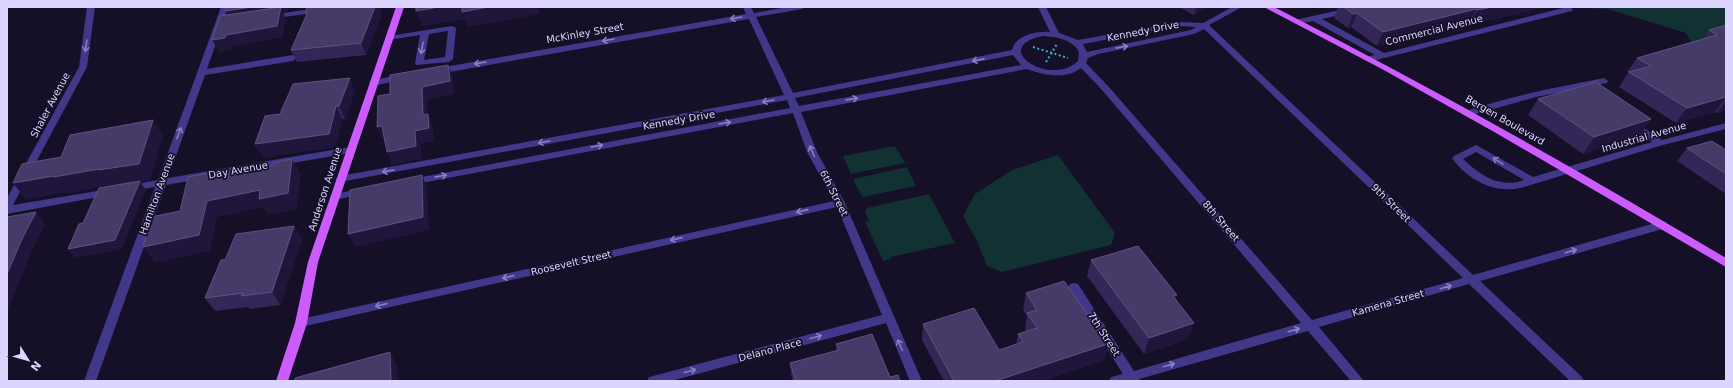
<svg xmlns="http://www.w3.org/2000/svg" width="1733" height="388" viewBox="0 0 1733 388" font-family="'DejaVu Sans',sans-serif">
<rect width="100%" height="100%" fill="#150f28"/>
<path fill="#113132" d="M 1567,7 L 1726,7 L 1726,37 L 1692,43 L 1686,33 L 1607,9 Z
M 895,146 L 905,163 L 851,174 L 843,156 Z
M 1058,155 L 1115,233 L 1111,245 L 1002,272 L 987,266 L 977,241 L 963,216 L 975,194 L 1012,170 Z
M 907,167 L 916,186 L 862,197 L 853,179 Z
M 929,194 L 955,243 L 891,257 L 891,259 L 883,261 L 865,222 L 869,221 L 865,212 L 867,208 Z"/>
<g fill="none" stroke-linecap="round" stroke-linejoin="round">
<path stroke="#2bbcbe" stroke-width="2" stroke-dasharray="2 2.5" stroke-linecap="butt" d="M 1033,47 L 1068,58
M 1046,62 L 1057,44"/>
<path fill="#413889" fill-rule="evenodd" d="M 87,7 L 95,7 L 87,67 L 13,205 L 109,189 L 114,192 L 109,195 L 7,214 L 7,198 L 79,67 Z
M 221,7 L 229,7 L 207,69 L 293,55 L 297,58 L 293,61 L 205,75 L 168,178 L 350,147 L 355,150 L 350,153 L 166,185 L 96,381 L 84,381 L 155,187 L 131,191 L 126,188 L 131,185 L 158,180 Z
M 323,7 L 343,7 L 339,9 L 271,19 L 267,17 L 271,15 Z
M 743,7 L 751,7 L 754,13 L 788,7 L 806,7 L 802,9 L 756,17 L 793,93 L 1012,50 C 1015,35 1037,31 1050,32 L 1038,7 L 1046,7 L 1059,33 L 1078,40 L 1178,22 L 1203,23 L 1232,7 L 1242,7 L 1209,25 L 1473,275 L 1662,221 L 1666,222 L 1667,225 L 1666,228 L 1480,281 L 1582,377 L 1584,381 L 1570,381 L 1469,284 L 1319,327 L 1364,381 L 1351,381 L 1308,331 L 1139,379 L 1140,381 L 1109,381 L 1111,377 L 1123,374 L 1070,290 L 1068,287 L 1070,284 L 1074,283 L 1078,284 L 1134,371 L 1301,323 L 1102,90 L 1081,68 C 1066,80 1043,75 1027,69 L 801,112 L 817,152 L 845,203 L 922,381 L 910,381 L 886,323 L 671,381 L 647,381 L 649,377 L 653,376 L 882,315 L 837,207 L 301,327 L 297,326 L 295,323 L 297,320 L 301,319 L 834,201 L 807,152 L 793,113 L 411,185 L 406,182 L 411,179 L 790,108 L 787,100 L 340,182 L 335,179 L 340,176 L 784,95 L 749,19 L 438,74 L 434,71 L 438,68 L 746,14 ZM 1178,26 L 1196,27 L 1191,30 L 1087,52 L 1083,44 ZM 1204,29 L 1463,278 L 1312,320 L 1108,86 L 1086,63 L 1088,58 L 1098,54 L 1194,34 ZM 1043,36 C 1057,37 1072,39 1079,52 L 1078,61 C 1050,88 988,47 1043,36 ZM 1013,55 L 1021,65 L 799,106 L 795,98 Z
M 1353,7 L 1367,7 L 1366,9 L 1322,19 L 1384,53 L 1567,7 L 1573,9 L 1572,11 L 1368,62 L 1364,59 L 1365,57 L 1375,55 L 1313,21 L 1298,24 L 1294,22 L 1295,20 Z
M 452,26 L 456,28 L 453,59 L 449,62 L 416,65 L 415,63 L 420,35 L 389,40 L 385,38 L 389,36 ZM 448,31 L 445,57 L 424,60 L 429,34 Z
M 402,74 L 406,77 L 405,79 L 373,86 L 369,83 L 370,81 Z
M 1604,78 L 1608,81 L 1607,83 L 1536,97 L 1469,116 L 1464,113 L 1466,111 C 1511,96 1557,87 1604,78 Z
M 1632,120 L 1662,140 L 1726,123 L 1726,129 L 1663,145 L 1524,187 C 1497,195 1468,181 1452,158 L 1454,156 L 1476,145 L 1533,177 L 1652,142 L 1629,125 L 1627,123 ZM 1476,152 L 1524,180 C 1499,189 1480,175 1463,159 Z
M 362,188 L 367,191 L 366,193 L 335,200 L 330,197 L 331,195 Z"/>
<path fill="#cd5cff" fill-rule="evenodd" d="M 396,7 L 404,7 L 318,262 L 307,323 L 288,381 L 276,381 L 295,323 L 308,262 Z
M 1264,7 L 1274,7 C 1428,85 1578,170 1726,258 L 1726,267 L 1496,133 L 1382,69 Z"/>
</g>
<path fill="#342757" d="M 1179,7 L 1208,7 L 1194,15 Z
M 1338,7 L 1540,7 L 1538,9 L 1470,24 L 1469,23 L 1377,46 L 1351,27 L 1348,28 L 1334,18 Z
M 381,15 L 366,55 L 297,62 L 291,50 L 306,16 Z
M 1726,25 L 1726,110 L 1717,113 L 1715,112 L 1676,123 L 1619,87 L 1628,73 L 1627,72 L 1637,58 L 1703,39 L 1709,30 Z
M 355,91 L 345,119 L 342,119 L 335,147 L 263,157 L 255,144 L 280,114 Z
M 1538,99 L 1651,119 L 1640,136 L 1583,154 L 1528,115 Z
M 1687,148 L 1726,150 L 1726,194 L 1677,161 Z
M 294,226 L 302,239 L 280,305 L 250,309 L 248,307 L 215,311 L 205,298 L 225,260 Z
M 1091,260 L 1188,339 L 1144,354 L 1087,276 Z
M 1026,293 L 1108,344 L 1104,360 L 1041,381 L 944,381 L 922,340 L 923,324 L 999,350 L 1016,344 L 1018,334 L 1026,332 L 1025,329 L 1027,316 L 1023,310 Z
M 836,344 L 890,377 L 900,381 L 792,381 L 790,363 L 836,351 Z"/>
<path fill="#20163c" d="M 252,7 L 288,7 L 287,11 L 283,12 L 286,19 L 283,37 L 232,47 L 231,50 L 219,52 L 212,40 L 229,20 L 225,11 Z
M 375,7 L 381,7 L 381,15 L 366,55 L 361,43 Z
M 439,7 L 538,7 L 540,14 L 467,27 L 465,19 L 422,26 L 416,11 Z
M 1196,7 L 1208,7 L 1194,15 Z
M 1492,7 L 1540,7 L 1538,9 L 1470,24 L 1477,10 Z
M 1476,9 L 1469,23 L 1377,46 L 1383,32 Z
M 1357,13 L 1351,27 L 1348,28 L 1353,14 Z
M 448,65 L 453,78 L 454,94 L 427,100 L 428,128 L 423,115 L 422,87 Z
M 350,78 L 355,91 L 345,119 L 339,106 Z
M 1726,97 L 1715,112 L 1676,123 L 1687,108 Z
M 1726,101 L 1726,110 L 1717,113 Z
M 336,106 L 342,119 L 335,147 L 263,157 L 255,144 Z
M 428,114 L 433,127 L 434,141 L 421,144 L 421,159 L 392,165 L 387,152 L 415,131 Z
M 1651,119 L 1640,136 L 1583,154 L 1594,137 Z
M 153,120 L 163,136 L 150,180 L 140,182 L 146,190 L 122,249 L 75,258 L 68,249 L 110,187 L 109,185 L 66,194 L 65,192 L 26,200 L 13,183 L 54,176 L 99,169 Z
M 382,126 L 388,139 L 383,140 L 377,127 Z
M 292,159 L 301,175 L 297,209 L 268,215 L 263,207 L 217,217 L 210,251 L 155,263 L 143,247 L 207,201 L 260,190 Z
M 209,173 L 220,189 L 208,178 Z
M 422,175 L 427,188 L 429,230 L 355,247 L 348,234 Z
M 36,212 L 45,224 L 32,251 L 7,312 L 7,274 L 22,239 Z
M 294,226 L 302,239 L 280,305 L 272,292 Z
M 1177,295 L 1172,311 L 1173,296 Z
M 1194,323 L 1188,339 L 1144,354 L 1149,338 Z
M 1108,344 L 1104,360 L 1041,381 L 995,381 Z
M 390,352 L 397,365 L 398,381 L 391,381 Z"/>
<path fill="#463a69" stroke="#5e5280" d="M 226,7 L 252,7 L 225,11 Z
M 281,7 L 277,26 L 226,35 L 225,38 L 212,40 L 220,16 Z
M 307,7 L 375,7 L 361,43 L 291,50 L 306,16 Z
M 416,7 L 439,7 L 416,11 Z
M 462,7 L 488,7 L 462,12 Z
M 1344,7 L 1492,7 L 1477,10 L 1476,9 L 1383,32 L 1357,13 L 1353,14 Z
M 1726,25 L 1726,97 L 1687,108 L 1629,72 L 1651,66 L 1637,58 L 1717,35 L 1709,30 Z
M 448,65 L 450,81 L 422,87 L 423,115 L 428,114 L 429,128 L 415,131 L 416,146 L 387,152 L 382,126 L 377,127 L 378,96 L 390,94 L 390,75 Z
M 350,78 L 339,106 L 336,106 L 329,134 L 255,144 L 265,116 L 280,114 L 293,84 Z
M 1596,82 L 1651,119 L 1594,137 L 1538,99 Z
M 153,120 L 139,164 L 98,170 L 99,169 L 54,177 L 54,176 L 13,183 L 22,164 L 61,157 L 70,135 Z
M 1712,141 L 1726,150 L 1726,174 L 1687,148 Z
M 292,159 L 288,193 L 259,199 L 260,190 L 207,201 L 199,235 L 143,247 L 151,217 L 180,211 L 188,177 L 209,173 L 208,178 L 273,165 L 273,163 Z
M 422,175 L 423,217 L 348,234 L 350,190 Z
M 140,181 L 115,240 L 68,249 L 79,224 L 83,223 L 99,188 Z
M 36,212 L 22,239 L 7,274 L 7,217 Z
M 294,226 L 272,292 L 241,296 L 243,293 L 205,298 L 221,260 L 225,260 L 236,234 Z
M 1138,246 L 1177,295 L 1173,296 L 1194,323 L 1149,338 L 1091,260 Z
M 1064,281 L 1108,344 L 995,381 L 954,381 L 923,324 L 974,308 L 999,350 L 1023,342 L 1018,334 L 1037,328 L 1027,313 L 1037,310 L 1026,293 Z
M 872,334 L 890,377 L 898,375 L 900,381 L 796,381 L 790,363 L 839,350 L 836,344 Z
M 390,352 L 391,381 L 295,381 L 295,378 Z"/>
<defs><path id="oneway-shaft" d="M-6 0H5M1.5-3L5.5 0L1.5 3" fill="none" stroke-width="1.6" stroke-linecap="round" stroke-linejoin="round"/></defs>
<g stroke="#877fbe">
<use href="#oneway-shaft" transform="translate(736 18) rotate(170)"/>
<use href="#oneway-shaft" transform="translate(608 40) rotate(170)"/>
<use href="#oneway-shaft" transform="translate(86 46) rotate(98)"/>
<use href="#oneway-shaft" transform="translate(1122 47) rotate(-11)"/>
<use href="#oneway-shaft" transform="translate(422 48) rotate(101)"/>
<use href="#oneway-shaft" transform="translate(978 60) rotate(169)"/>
<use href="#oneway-shaft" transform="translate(480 63) rotate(170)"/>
<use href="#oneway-shaft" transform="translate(852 99) rotate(-11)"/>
<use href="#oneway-shaft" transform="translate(768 101) rotate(170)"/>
<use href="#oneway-shaft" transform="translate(725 123) rotate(-10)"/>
<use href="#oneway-shaft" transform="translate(179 133) rotate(-70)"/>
<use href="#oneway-shaft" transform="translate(544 142) rotate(170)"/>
<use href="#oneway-shaft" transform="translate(597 146) rotate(-10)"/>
<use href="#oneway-shaft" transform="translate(812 151) rotate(-114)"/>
<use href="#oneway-shaft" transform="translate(1498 161) rotate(-149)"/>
<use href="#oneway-shaft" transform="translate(388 171) rotate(170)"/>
<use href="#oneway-shaft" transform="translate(441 176) rotate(-11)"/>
<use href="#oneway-shaft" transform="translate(802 211) rotate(167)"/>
<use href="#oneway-shaft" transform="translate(676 239) rotate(167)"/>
<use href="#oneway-shaft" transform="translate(1571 251) rotate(-16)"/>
<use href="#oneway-shaft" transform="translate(508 277) rotate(167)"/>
<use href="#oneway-shaft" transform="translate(1446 287) rotate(-16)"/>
<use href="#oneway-shaft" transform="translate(381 305) rotate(167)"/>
<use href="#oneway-shaft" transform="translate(1294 330) rotate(-16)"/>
<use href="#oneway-shaft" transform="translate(816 337) rotate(-15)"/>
<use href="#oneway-shaft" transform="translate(900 345) rotate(-114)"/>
<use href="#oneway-shaft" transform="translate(1169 365) rotate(-16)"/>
<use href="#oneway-shaft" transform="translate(690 371) rotate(-15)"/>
</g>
<g text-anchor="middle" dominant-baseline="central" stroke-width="3.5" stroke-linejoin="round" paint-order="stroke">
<g font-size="10" fill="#ddd5ff" stroke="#150f28">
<text transform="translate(1434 30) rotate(-14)">Commercial Avenue</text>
<text transform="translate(1143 31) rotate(-11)">Kennedy Drive</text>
<text transform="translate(585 33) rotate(-10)">McKinley Street</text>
<text transform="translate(50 105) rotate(-62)">Shaler Avenue</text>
<text transform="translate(679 120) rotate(-10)">Kennedy Drive</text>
<text transform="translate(1505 120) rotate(30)">Bergen Boulevard</text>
<text transform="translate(1644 137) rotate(-16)">Industrial Avenue</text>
<text transform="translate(238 170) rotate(-10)">Day Avenue</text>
<text transform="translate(325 189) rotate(-72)">Anderson Avenue</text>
<text transform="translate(834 193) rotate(63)">6th Street</text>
<text transform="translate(157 194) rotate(-70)">Hamilton Avenue</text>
<text transform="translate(1391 203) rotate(44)">9th Street</text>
<text transform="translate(1221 221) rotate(49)">8th Street</text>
<text transform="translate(571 263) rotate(-13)">Roosevelt Street</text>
<text transform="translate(1388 303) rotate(-16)">Kamena Street</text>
<text transform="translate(1104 334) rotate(57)">7th Street</text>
<text transform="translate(770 350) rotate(-15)">Delano Place</text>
</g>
</g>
<rect width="1733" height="388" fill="none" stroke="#ddd5ff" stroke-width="16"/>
<g transform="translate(28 360) rotate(127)" stroke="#150f28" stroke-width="3" paint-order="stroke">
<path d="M0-3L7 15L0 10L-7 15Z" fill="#ddd5ff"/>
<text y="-6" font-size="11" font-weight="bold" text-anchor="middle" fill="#ddd5ff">N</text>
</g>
</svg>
